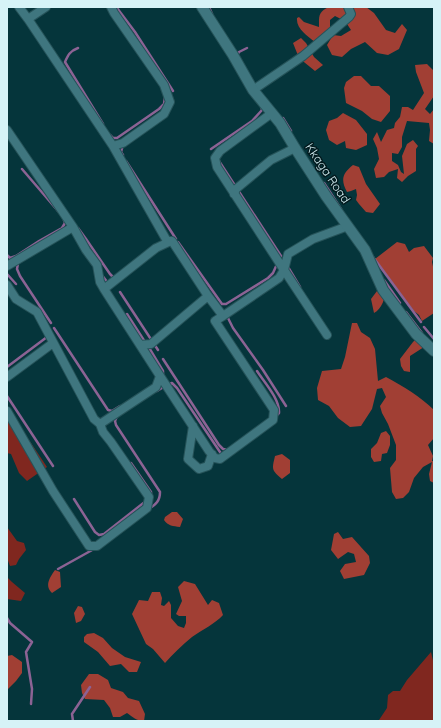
<svg xmlns="http://www.w3.org/2000/svg" width="441" height="728" viewBox="0 0 441 728" font-family="Quicksand,sans-serif">
<rect width="100%" height="100%" fill="#05353b"/>
<path fill="#80271f" d="M 7,407 L 47,467 L 27,481 L 19,473 L 11,454 L 7,453 Z
M 7,527 L 17,541 L 24,543 L 26,550 L 19,559 L 16,565 L 10,566 L 7,558 Z
M 7,577 L 12,582 L 25,593 L 21,601 L 7,599 Z
M 431,652 L 434,665 L 434,721 L 379,721 L 379,720 L 387,708 L 388,695 L 393,691 L 400,691 L 407,680 Z"/>
<path fill="#a13f34" d="M 329,7 L 366,7 L 374,13 L 386,30 L 395,33 L 402,24 L 407,30 L 399,49 L 388,55 L 377,53 L 365,42 L 351,49 L 342,57 L 332,55 L 327,45 L 333,35 L 341,36 L 351,30 L 345,21 L 335,16 L 330,20 L 330,30 L 315,42 C 307,35 296,29 297,18 L 299,17 L 304,22 L 319,27 C 319,16 318,12 329,7 Z
M 301,38 L 306,43 L 314,57 L 323,65 L 315,71 L 299,58 L 293,43 Z
M 427,64 L 434,71 L 434,96 L 425,109 L 430,114 L 434,109 L 434,144 L 429,141 L 430,130 L 429,123 L 407,121 L 402,137 L 402,147 L 398,154 L 392,153 L 392,161 L 398,165 L 401,172 L 404,174 L 402,156 L 407,144 L 413,140 L 418,146 L 416,149 L 416,171 L 408,176 L 402,182 L 397,178 L 398,169 L 389,172 L 384,177 L 376,178 L 374,169 L 379,159 L 377,148 L 373,139 L 377,132 L 381,142 L 387,130 L 394,128 L 395,123 L 400,117 L 402,107 L 408,107 L 413,110 L 424,93 L 416,72 L 415,65 Z
M 354,76 L 361,76 L 371,86 L 379,86 L 390,96 L 390,111 L 381,122 L 372,119 L 362,111 L 346,103 L 344,88 L 346,82 Z
M 343,113 L 356,120 L 367,134 L 367,145 L 356,150 L 346,148 L 345,141 L 337,145 L 329,140 L 326,130 L 329,121 L 337,118 Z
M 353,165 L 359,167 L 366,184 L 380,204 L 373,213 L 366,212 L 359,204 L 356,200 L 357,195 L 356,189 L 351,191 L 347,192 C 340,179 343,173 353,165 Z
M 397,242 L 405,244 L 409,252 L 414,248 L 424,246 L 433,258 L 432,262 L 434,271 L 433,282 L 434,282 L 434,313 L 422,321 L 419,315 L 414,311 L 375,259 Z
M 386,290 C 385,298 382,309 374,313 L 371,299 L 377,291 Z
M 352,323 L 357,323 L 361,332 L 370,338 L 375,349 L 378,381 L 386,377 C 403,386 421,397 434,410 L 434,438 L 428,445 L 433,456 L 432,461 L 434,461 L 434,483 L 430,481 L 429,474 L 432,462 L 423,467 L 414,478 L 409,492 L 403,498 L 396,499 L 392,492 L 390,468 L 396,460 L 396,445 L 388,424 L 382,413 L 380,406 L 386,397 L 382,388 L 377,389 L 372,409 L 361,426 L 350,427 L 338,418 L 329,406 L 318,400 L 317,388 L 322,371 L 341,369 L 345,357 Z
M 421,334 L 424,347 L 410,356 L 410,372 L 404,371 L 401,366 L 400,359 L 413,342 Z
M 386,431 L 390,436 L 390,445 L 387,453 L 382,454 L 381,461 L 374,462 L 371,457 L 371,449 L 377,443 L 381,433 Z
M 282,454 L 290,460 L 290,473 L 282,479 C 271,470 272,469 275,456 Z
M 172,512 L 177,512 L 183,519 L 180,527 C 173,526 168,526 164,520 L 165,517 Z
M 338,532 L 343,539 L 352,537 L 369,556 L 370,563 L 364,575 L 344,579 L 340,571 L 345,564 L 356,562 L 354,554 L 348,552 L 338,559 L 331,550 L 334,534 Z
M 55,570 L 60,572 L 61,587 L 52,593 C 44,586 50,577 55,570 Z
M 184,581 L 195,584 L 208,605 L 212,600 L 219,603 L 223,615 C 215,624 203,629 192,637 C 182,645 173,654 165,663 L 153,649 L 146,644 L 132,614 L 139,600 L 148,601 L 152,592 L 160,592 L 162,598 L 161,605 L 164,606 L 169,601 L 171,605 L 171,618 L 178,626 L 184,628 L 186,623 L 186,616 L 179,616 L 176,614 L 182,601 L 178,587 Z
M 78,606 L 82,607 L 85,614 L 81,621 L 76,623 L 74,613 Z
M 94,633 L 103,638 L 112,648 L 125,657 L 141,662 L 137,672 L 129,672 L 121,664 L 110,666 L 98,652 L 84,642 L 84,637 L 87,634 Z
M 12,655 L 22,662 L 22,673 L 16,681 L 7,690 L 7,656 Z
M 89,674 L 98,674 L 108,680 L 111,688 L 123,692 L 128,698 L 139,701 L 145,714 L 144,721 C 136,721 133,717 127,713 L 120,717 L 113,717 L 110,708 L 104,700 L 85,699 L 82,693 L 81,685 Z"/>
<g fill="none" stroke-linecap="round" stroke-linejoin="round">
<path stroke="#8c6394" stroke-width="2.5" d="M 118,7 L 117,8 L 135,32 L 173,91
M 209,7 L 212,14
M 78,48 C 70,51 68,55 65,62 L 103,124
M 238,56 L 237,55 L 239,52 L 247,48
M 283,118 L 291,131
M 110,135 L 113,138 L 117,138 L 159,109 L 164,104 L 165,97
M 211,149 L 252,121 L 262,110 L 261,105
M 123,155 L 121,152 L 123,145
M 126,161 L 176,239
M 219,161 L 281,256
M 22,169 L 58,211
M 324,183 L 341,209
M 78,228 L 86,239 L 110,274 L 114,278
M 178,242 L 222,304 L 226,304 L 268,278 L 273,273 L 277,264
M 7,255 L 10,258 L 16,256 L 39,241 L 62,228 L 65,223 L 64,220
M 373,257 L 421,322
M 20,262 L 18,263 L 17,269 L 20,276 L 51,323
M 288,267 L 300,287
M 7,274 L 16,284
M 101,274 L 108,283
M 384,280 L 400,303
M 120,292 L 158,350
M 406,312 L 422,333
M 127,314 L 145,342
M 228,316 L 228,318 L 233,328 L 263,370 L 286,406
M 424,327 L 434,339
M 54,328 L 108,410 L 112,411 L 120,406
M 148,346 L 163,371 L 163,377
M 163,359 L 219,445 L 223,449 L 228,450
M 7,367 L 47,337 L 47,335
M 257,371 C 264,382 280,399 279,413 L 276,416
M 157,391 L 167,385 L 172,383 L 177,388 L 222,455
M 7,396 L 53,466
M 117,416 L 115,421 L 116,425 L 160,492 C 160,501 156,504 149,509
M 131,463 L 151,492 L 151,496
M 74,499 L 95,532 L 99,535 L 104,534 L 146,501
M 58,569 L 94,549
M 7,618 L 10,623 L 32,642 L 26,652 L 32,689 L 31,704
M 73,721 L 72,714 L 90,687"/>
<defs>
<path id="minor" d="M 19,7 L 28,19
M 46,7 L 28,19 L 113,146
M 111,7 L 114,13 L 164,85 L 170,102 L 164,114 L 123,143 L 113,146 L 167,241 L 172,241 L 208,296 L 223,316 L 279,278 L 284,270 L 217,167 L 215,158 L 220,151 L 261,121 L 272,113
M 253,90 L 303,56 L 349,17 L 351,14 L 348,7
M 7,130 L 73,227 L 86,250 L 97,265 L 100,282 L 104,289
M 234,194 L 236,189 L 271,160 L 295,148
M 171,241 L 156,248 L 104,289 L 160,376 L 209,451 L 215,458 L 220,459 L 273,420 L 274,410 L 215,321 L 223,316
M 7,266 L 73,227
M 7,285 L 16,299 L 37,312 L 94,419 L 100,424 L 156,387 L 160,376
M 327,335 L 284,270 L 288,254 L 313,239 L 348,226
M 140,345 L 151,344 L 208,296
M 7,377 L 53,343
M 7,411 L 53,491 L 89,546 L 97,546 L 147,508 L 149,497 L 111,442 L 103,432 L 100,424
M 193,426 L 188,459 L 199,469 L 208,466 L 212,454"/>
<path id="tertiary" d="M 202,7 L 233,55 L 253,90 L 280,123 L 295,148 L 326,196 L 365,250 L 383,290 L 416,334 L 434,351"/>
</defs>
<use href="#minor" stroke="#265359" stroke-width="10"/>
<use href="#tertiary" stroke="#265359" stroke-width="12"/>
<use href="#minor" stroke="#3f767f" stroke-width="8"/>
<use href="#tertiary" stroke="#3f767f" stroke-width="10"/>
</g>
<g text-anchor="middle" dominant-baseline="central" stroke-width="3" stroke-linejoin="round" paint-order="stroke">
<g font-size="12" fill="#d6f3f7" stroke="#031a1e">
<text transform="translate(328 173) rotate(56)">Kkaga Road</text>
</g>
</g>
<rect width="441" height="728" fill="none" stroke="#d6f3f7" stroke-width="16"/>
</svg>
